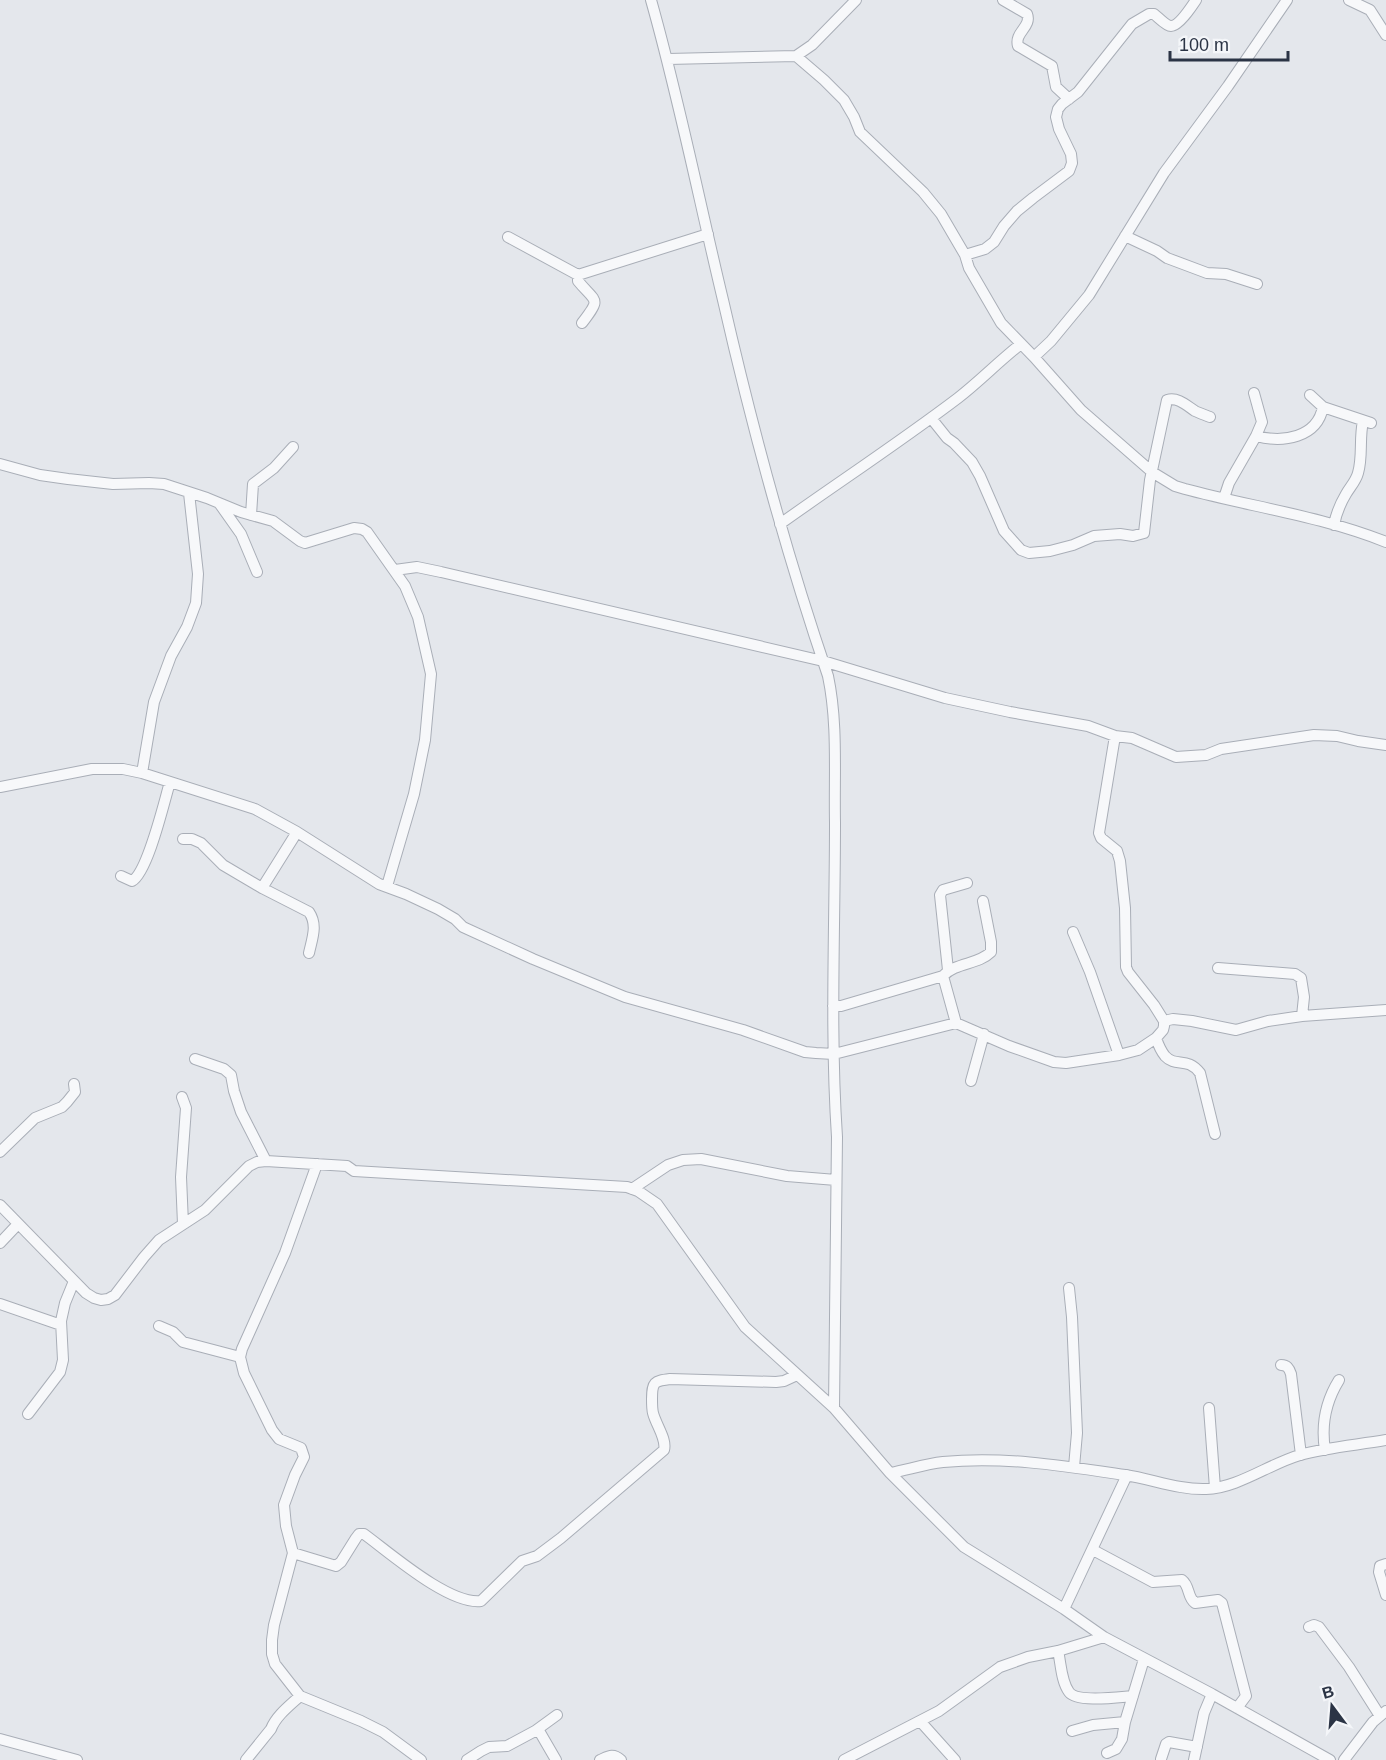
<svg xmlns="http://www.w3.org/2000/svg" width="1386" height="1760" viewBox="0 0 1386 1760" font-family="Arial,sans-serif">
<rect width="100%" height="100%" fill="#e4e7ec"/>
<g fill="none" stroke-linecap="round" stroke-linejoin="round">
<defs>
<path id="minor" d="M 651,0 C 679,99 699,200 723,300 C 752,427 786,553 828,676 C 838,723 834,774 835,822 C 835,927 830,1032 837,1137 L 834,1408
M 1003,0 L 1027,14 C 1032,27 1014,32 1018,46 L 1052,66 L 1056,87 L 1069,99
M 1349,0 L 1370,10 L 1386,35
M 796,56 L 812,45 L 856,0
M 668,59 L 796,56 L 824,80 L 844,100 L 854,117 L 860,132 L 923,192 L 941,214 L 965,255 L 969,268 L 1001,323 L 1034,357 L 1081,410 L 1152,472 L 1175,486 L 1185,489 C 1252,507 1321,516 1386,542
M 1125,236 L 1157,251 L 1167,258 L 1207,273 L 1226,274 L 1257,284
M 508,237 L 578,275 L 708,234
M 965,255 L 985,249 L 994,242 L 1004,226 L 1017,211 L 1033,198 L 1069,171 L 1072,163 L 1071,154 L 1059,129 L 1056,117 L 1058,109 L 1062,104 L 1078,92 L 1132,24 L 1149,14 L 1154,14 C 1158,17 1166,26 1171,26 C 1179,26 1192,6 1196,0
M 578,275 L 578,281 C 596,303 602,297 582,323
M 1034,357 L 1051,341 L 1089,295 L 1164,173 L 1228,86 L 1287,0
M 1310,395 L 1323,407 L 1371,423
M 931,418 L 947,438 L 954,443 L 972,462 L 980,476 L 1004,531 L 1021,550 L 1029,553 L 1050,551 L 1073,545 L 1094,536 L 1120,534 L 1133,536 L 1144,533 L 1150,480 L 1167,400 C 1178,397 1186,405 1195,411 C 1199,413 1205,415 1210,417
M 1256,436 C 1283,443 1317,438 1323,407
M 0,464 L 40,475 L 68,479 L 113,484 L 149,483 L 164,484 L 207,498 L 241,512 L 273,521 L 300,541 L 305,543 L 354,528 L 362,529 L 367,532 L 405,586 L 418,617 L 431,674 L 425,740 L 414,794 L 387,886
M 1224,498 L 1229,483 L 1256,436 L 1262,422 L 1254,393
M 219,503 L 241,534 L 257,572
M 251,515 L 253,484 L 274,468 L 293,447
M 780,524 C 839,482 900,442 958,398 C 980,381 999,361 1021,344
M 1334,525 C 1336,514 1340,504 1346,494 C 1350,487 1356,481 1358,473 C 1363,456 1359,439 1363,421
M 395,570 L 417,567 L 441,572 L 823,661 L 945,698 L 1010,712 L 1088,726 L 1115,736 L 1132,738 L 1176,757 L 1206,755 L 1221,749 L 1314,735 L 1337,736 L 1358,741 L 1386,745
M 142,773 L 154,702 L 171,656 L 187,627 L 196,603 L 198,574 L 189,493
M 0,787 L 92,769 L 123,769 L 142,773 L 255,809 L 297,832 L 379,884 L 406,894 L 438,909 L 455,919 L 463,927 L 533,959 L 625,997 L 743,1030 L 805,1052 L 816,1053 L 834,1054 L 956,1023 L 1009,1046 L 1054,1062 L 1066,1063 L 1119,1055 L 1138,1050 L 1156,1038 L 1163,1030 L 1164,1026 L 1164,1021 L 1154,1005 L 1128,972 L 1126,967 L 1125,908 L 1120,861 L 1117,851 L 1101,838 L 1099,833 L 1115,736
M 297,832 L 262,888 L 309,912 C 318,925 312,939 309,953
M 183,839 L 192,839 L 201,843 L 223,865 L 262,888
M 121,876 L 132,881 C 148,872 164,802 170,782
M 1073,932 L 1090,972 L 1119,1055
M 1218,968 L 1295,974 L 1301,978 L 1304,997 L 1302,1016
M 948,970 L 940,895 L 943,890 L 967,883
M 833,1006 L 841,1006 L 943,976
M 1164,1021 L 1173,1019 L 1192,1021 L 1236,1030 L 1268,1021 L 1302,1016 L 1386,1010
M 956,1023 L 943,976 C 956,962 978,965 991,952 L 991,942 L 983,901
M 1156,1038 C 1158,1044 1161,1051 1165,1056 C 1176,1068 1187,1056 1200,1073 L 1215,1134
M 195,1059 L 224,1069 L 231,1075 L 234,1091 L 241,1112 L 266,1161
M 971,1081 L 984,1034
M 182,1097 L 186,1108 L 181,1177 L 183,1224
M 0,1152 L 35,1118 L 62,1107 L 67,1102 L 75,1092 L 74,1084
M 317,1164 L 285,1253 L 242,1349 L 240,1357 L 244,1373 L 272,1430 L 279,1439 L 301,1448 L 304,1457 L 295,1475 L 284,1505 L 286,1526 L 293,1553 L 274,1625 L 272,1640 L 272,1654 L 275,1664 L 300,1696 L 361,1721 L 383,1732 L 421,1760
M 632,1189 L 668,1165 L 683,1160 L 701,1159 L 787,1176 L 836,1180
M 0,1205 L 86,1293 L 94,1298 L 101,1300 L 108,1299 L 115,1295 L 144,1257 L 159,1240 L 205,1210 L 249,1166 L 257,1162 L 266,1161 L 347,1166 L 354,1171 L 627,1187 L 638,1191 L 657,1204 L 745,1327 L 834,1408 L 890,1473 L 964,1547 L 1064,1609 L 1104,1637 L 1212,1694 L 1330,1760
M 0,1243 L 18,1224
M 1069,1288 L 1072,1317 L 1077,1433 L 1074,1467
M 0,1304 L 61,1325
M 159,1326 L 173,1332 L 183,1342 L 240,1357
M 1281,1365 C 1287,1365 1289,1368 1291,1374 L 1301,1455
M 1209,1408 L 1215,1488
M 28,1414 L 60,1372 L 63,1360 L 61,1321 L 65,1303 L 74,1281
M 1325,1450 C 1321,1425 1326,1401 1339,1380
M 890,1473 C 907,1470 925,1464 943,1462 C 1005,1456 1065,1466 1125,1475 C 1152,1479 1179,1490 1206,1489 C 1238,1488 1269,1464 1300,1455 C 1328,1447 1358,1445 1386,1440
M 1093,1550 L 1153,1582 L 1182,1580 C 1190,1586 1187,1597 1195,1603 L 1218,1600 L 1222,1603 L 1246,1696 L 1237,1708
M 293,1553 L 336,1566 L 341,1562 L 356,1538 L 359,1534 L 364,1534 C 390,1553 449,1605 481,1601 L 522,1561 L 537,1556 L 561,1538 L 664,1450 C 667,1439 656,1425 653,1413 C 652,1409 652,1404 652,1399 C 652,1382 654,1381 670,1379 L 776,1382 L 784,1381 L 797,1375
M 1386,1564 L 1380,1566 L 1379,1572 L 1386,1595
M 1064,1609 L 1127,1475
M 1309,1627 L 1314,1625 L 1319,1627 L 1349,1667 L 1380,1716
M 1058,1651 C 1061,1663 1061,1681 1069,1692 C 1077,1703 1119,1697 1133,1696
M 920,1721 L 955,1760
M 538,1729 L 556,1760
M 1072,1731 L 1093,1725 L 1125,1722
M 0,1739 L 77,1760
M 1107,1753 L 1116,1749 L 1122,1739 L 1125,1722 L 1144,1659
M 1161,1759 L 1166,1744 L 1169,1742 L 1197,1747
M 246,1760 L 271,1729 C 276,1716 289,1706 300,1696
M 467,1760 L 481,1751 L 489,1747 L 507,1746 L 535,1731 L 557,1715
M 600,1760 C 609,1756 613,1753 621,1760
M 844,1760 L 939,1711 L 1000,1667 L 1028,1657 L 1058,1651 L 1104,1637
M 1194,1760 L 1204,1713 L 1212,1694
M 1344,1760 L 1373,1722 L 1386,1711"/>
</defs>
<use href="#minor" stroke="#a9aeb7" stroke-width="12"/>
<use href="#minor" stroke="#f7f8fa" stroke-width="10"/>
</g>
<g transform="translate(1332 1706) rotate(344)" stroke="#f4f6f9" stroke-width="4.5" paint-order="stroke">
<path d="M0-4.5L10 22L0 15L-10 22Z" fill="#2b3445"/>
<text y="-9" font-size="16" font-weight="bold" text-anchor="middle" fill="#2b3445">B</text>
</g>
<path d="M1170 51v9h118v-9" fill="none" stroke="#2b3445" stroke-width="3"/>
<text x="1179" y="51" font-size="18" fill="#2b3445" stroke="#f4f6f9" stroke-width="4.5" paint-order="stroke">100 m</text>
</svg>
